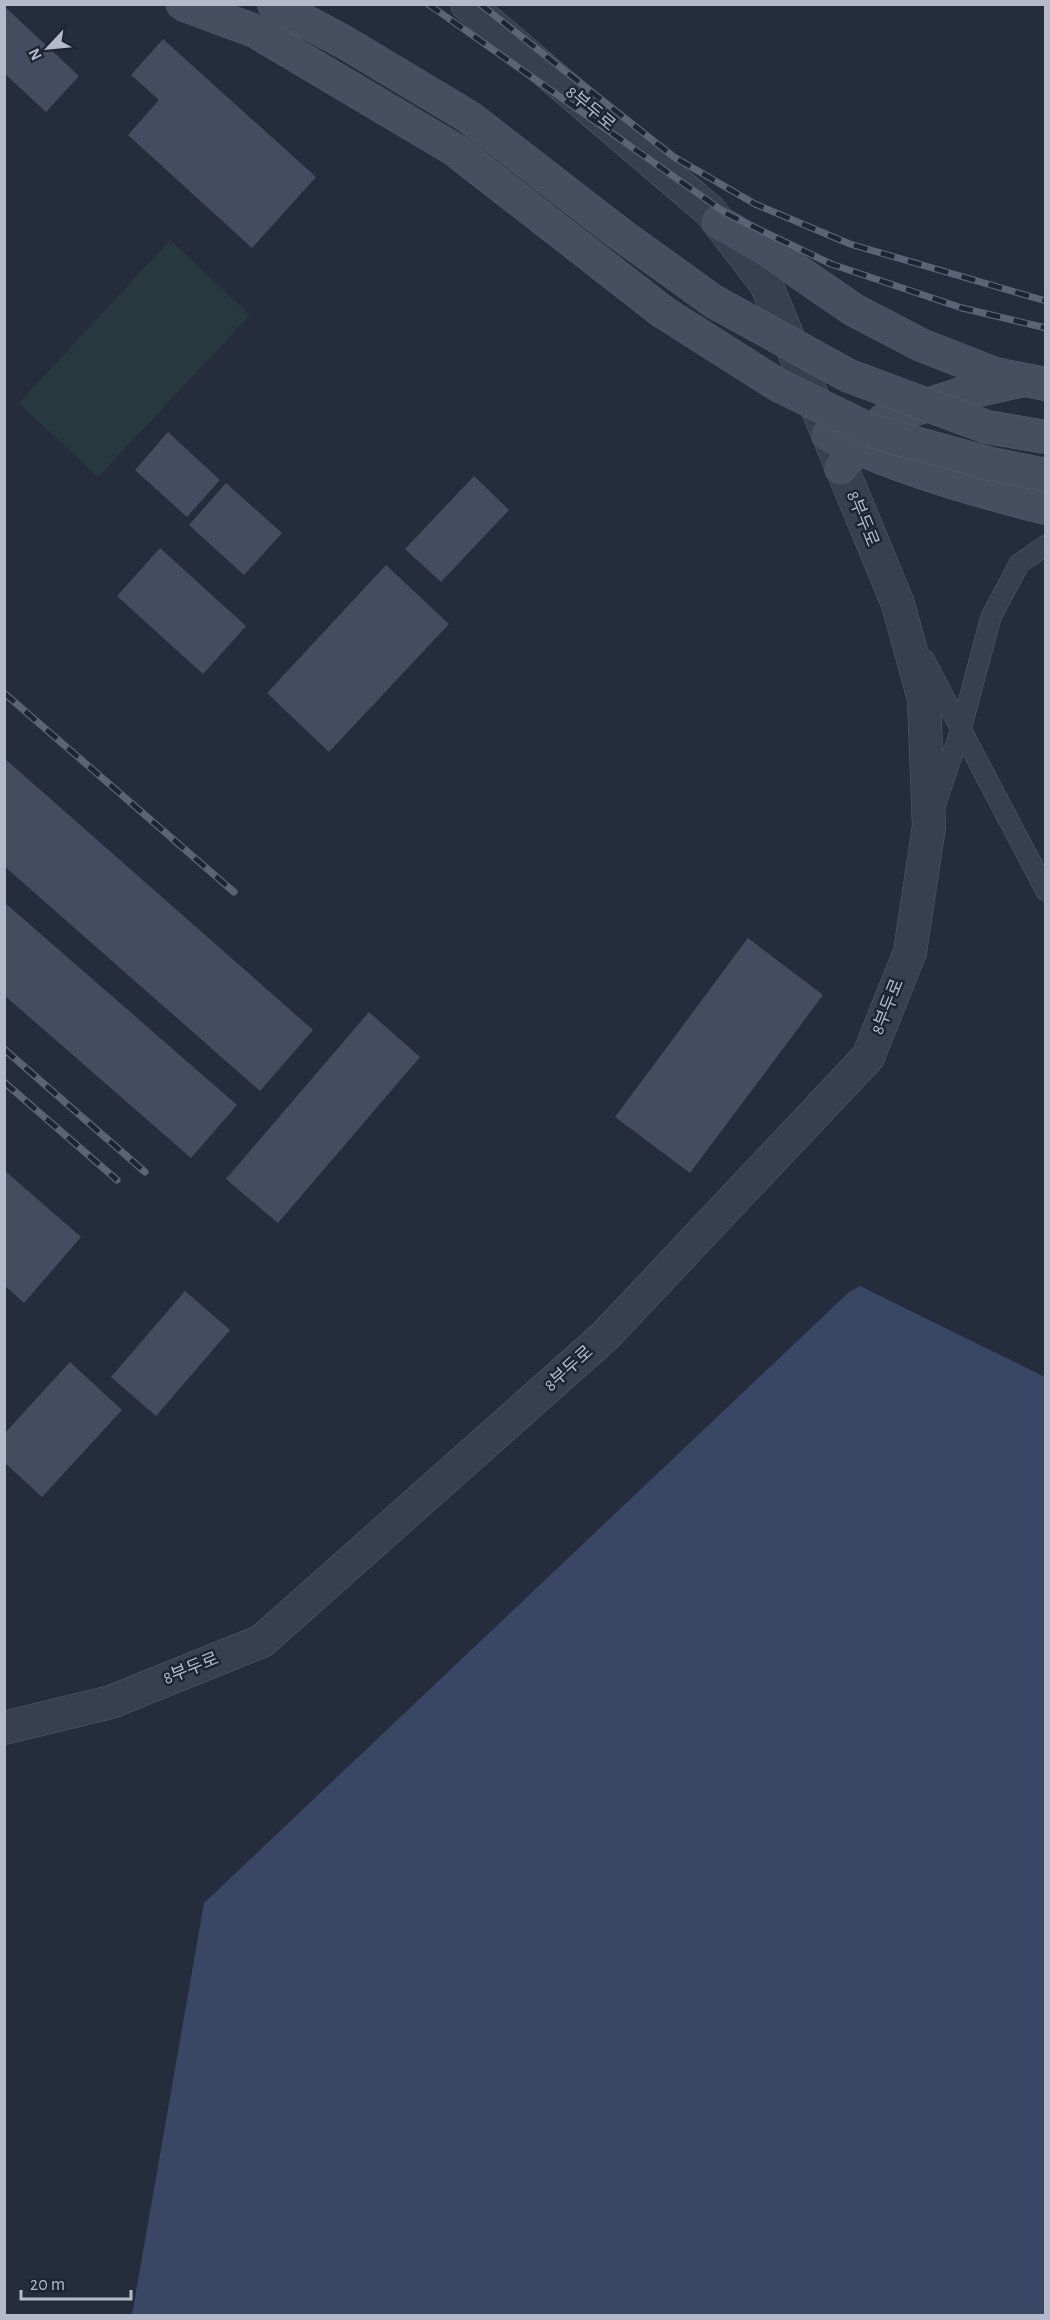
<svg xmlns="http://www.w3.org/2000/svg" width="1050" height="2320" viewBox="0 0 1050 2320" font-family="'Alegreya Sans','Noto Sans KR',sans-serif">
<rect width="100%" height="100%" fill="#252d3d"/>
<path fill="#27393e" d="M 170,240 L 250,315 L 98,477 L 19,403 Z"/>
<path fill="#394764" d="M 860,1286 L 1045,1377 L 1045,2315 L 132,2315 L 204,1903 L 849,1292 Z"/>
<path fill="#444c5f" d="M 4,6 L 79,76 L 46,112 L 4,73 Z
M 163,39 L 316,177 L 252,248 L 128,135 L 159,100 L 131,75 Z
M 168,432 L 220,480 L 187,517 L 135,470 Z
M 474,476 L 509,510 L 441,582 L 405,549 Z
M 226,483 L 282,533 L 244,575 L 189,525 Z
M 160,548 L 246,626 L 203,674 L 117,596 Z
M 386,565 L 449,624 L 329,752 L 267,693 Z
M 4,758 L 313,1030 L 260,1091 L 4,866 Z
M 4,902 L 237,1105 L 191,1158 L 4,995 Z
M 748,938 L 823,995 L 690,1173 L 615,1117 Z
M 369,1012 L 420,1057 L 278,1223 L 226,1179 Z
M 4,1170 L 81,1237 L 24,1303 L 4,1285 Z
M 185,1291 L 230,1330 L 156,1416 L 111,1377 Z
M 70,1362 L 122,1410 L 42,1497 L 4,1462 L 4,1434 Z"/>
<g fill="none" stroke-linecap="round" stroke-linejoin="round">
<defs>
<path id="service" d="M 924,659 L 1046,891
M 935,806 L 961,729 L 991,617 L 1019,564 L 1046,545"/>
<path id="minor" d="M 4,1728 L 111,1702 L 262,1641 L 605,1336 L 868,1057 L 910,952 L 929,826 L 924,699 L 898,604 L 766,284 L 710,211 L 467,4"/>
<path id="secondary" d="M 718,222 L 768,251 L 854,310 L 921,345 L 995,374 L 1046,384
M 828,435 C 896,467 973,490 1046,508
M 841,468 L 856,448 L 885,419 L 961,394 L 1020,381"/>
</defs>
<use href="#service" stroke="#565d6c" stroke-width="21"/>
<use href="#minor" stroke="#565d6c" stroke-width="34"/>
<use href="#secondary" stroke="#565d6c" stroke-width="34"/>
<use href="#service" stroke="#383f4e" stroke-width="20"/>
<use href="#minor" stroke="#383f4e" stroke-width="33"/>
<use href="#secondary" stroke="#474e60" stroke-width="33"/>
<defs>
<path id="rail" d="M 428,4 L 727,214 L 831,264 L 962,308 L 1046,328
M 480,4 L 674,157 L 755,204 L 850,244 L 1046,301
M 4,693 L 234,892
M 4,1049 L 145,1172
M 4,1082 L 117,1180"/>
</defs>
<use href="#rail" stroke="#5b6374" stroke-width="7"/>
<use href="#rail" stroke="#1d2433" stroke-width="4.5" stroke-dasharray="14" stroke-linecap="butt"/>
<defs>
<path id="secondary-bridge" d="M 182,4 L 255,31 L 455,150 L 663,312 L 778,385 L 874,432 L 991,464 L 1046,475
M 273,4 L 344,42 L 469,117 L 620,234 L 713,301 L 849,376 L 987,427 L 1046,437"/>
</defs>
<use href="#secondary-bridge" stroke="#565d6c" stroke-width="34" stroke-linecap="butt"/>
<use href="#secondary-bridge" stroke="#474e60" stroke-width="33"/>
</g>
<g text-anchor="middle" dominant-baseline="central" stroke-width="5" stroke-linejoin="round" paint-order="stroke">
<g font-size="18" fill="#b4bac9" stroke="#1d2433">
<text transform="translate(590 109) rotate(40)">8부두로</text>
<text transform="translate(862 519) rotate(68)">8부두로</text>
<text transform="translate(888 1007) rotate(-68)">8부두로</text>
<text transform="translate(569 1369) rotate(-42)">8부두로</text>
<text transform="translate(191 1669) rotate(-22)">8부두로</text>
</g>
</g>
<rect width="1050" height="2320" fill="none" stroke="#b4bac9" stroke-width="12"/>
<g transform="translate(48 48) rotate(244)" stroke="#1d2433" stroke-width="4.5" paint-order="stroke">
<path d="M0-4.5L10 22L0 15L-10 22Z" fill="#b4bac9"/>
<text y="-9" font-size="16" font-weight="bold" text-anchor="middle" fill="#b4bac9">N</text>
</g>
<path d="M21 2290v9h110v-9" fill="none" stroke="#b4bac9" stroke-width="3"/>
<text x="30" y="2290" font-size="18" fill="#b4bac9" stroke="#1d2433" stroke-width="4.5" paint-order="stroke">20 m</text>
</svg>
